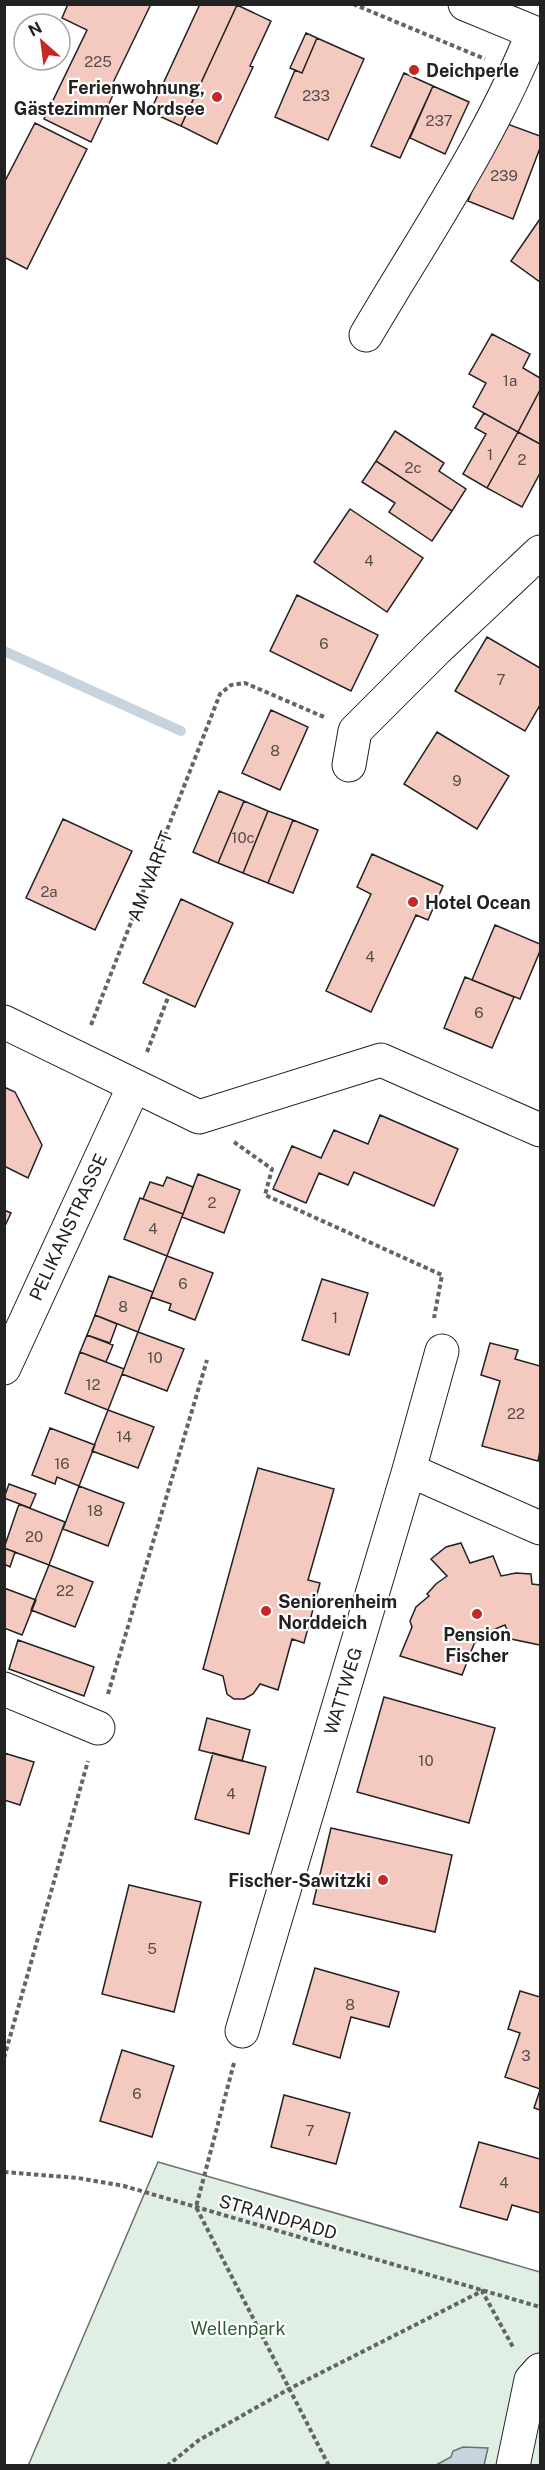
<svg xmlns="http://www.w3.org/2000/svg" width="545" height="2470" viewBox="0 0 545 2470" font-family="'Public Sans',sans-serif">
<rect width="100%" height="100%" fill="#fff"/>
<path fill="#e0efe3" stroke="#6f6f6f" stroke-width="1.5" d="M 158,2162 L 540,2272 L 540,2465 L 28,2466 Z"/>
<path fill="#c7d3dd" stroke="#6f6f6f" stroke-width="1.5" d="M 463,2447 L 488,2448 L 484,2465 L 436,2465 L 451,2457 L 453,2451 Z"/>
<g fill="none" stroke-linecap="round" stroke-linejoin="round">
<path stroke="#c7d3dd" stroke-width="10" d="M 4,651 L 181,731"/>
</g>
<path fill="#f3c9c0" stroke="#222" stroke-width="1.5" d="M 68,4 L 151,4 L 109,91 L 114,93 L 91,142 L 44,119 L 87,30 L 62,18 Z
M 200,4 L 237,5 L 181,126 L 150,112 Z
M 237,5 L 271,21 L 250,66 L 253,67 L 217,144 L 181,126 Z
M 306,33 L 317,38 L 302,73 L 290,68 Z
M 317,38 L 364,59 L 328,140 L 275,117 L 295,70 L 302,73 Z
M 404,73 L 433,86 L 400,158 L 371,146 Z
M 433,86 L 469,102 L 445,154 L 410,138 Z
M 499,121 L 540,136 L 540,148 L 513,219 L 468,201 Z
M 35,123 L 87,149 L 27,269 L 4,257 L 4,183 Z
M 540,219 L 540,282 L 511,261 Z
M 492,334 L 530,354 L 523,368 L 540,378 L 540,390 L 518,432 L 473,407 L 486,383 L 469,374 Z
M 540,390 L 540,444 L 518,432 Z
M 484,413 L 518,432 L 487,488 L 463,474 L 486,434 L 475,428 Z
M 395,431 L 444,463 L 439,471 L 466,489 L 452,511 L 376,461 Z
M 518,432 L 540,444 L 540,473 L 522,507 L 487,488 Z
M 376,461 L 452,511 L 432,541 L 389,512 L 395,503 L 362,482 Z
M 350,509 L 423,558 L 387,612 L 314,562 Z
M 297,595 L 378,635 L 351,691 L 270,651 Z
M 487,637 L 540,668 L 540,705 L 525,731 L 455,691 Z
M 271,710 L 308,727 L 280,790 L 242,773 Z
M 437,732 L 509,776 L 477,829 L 404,784 Z
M 219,791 L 244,801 L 218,863 L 193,852 Z
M 244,801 L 268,811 L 243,873 L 218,863 Z
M 268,811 L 293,820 L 268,883 L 243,873 Z
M 63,819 L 132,851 L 95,930 L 26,898 Z
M 293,820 L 318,830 L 293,893 L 268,883 Z
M 372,854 L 443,886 L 428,920 L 416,915 L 371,1012 L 326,991 L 371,894 L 357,887 Z
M 181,899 L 233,923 L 195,1007 L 143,983 Z
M 495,925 L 540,944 L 540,951 L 520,999 L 472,980 Z
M 465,977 L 514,997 L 492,1048 L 444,1028 Z
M 4,1087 L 15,1092 L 42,1145 L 28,1178 L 4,1166 Z
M 380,1115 L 458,1149 L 434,1206 L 354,1172 L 348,1185 L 319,1173 L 306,1203 L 273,1189 L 292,1146 L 321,1158 L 334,1130 L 368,1144 Z
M 198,1174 L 240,1190 L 224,1233 L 182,1217 Z
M 167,1177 L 193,1187 L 183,1214 L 143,1199 L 150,1182 L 163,1186 Z
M 140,1198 L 183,1214 L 167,1256 L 124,1239 Z
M 4,1210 L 11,1213 L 4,1228 Z
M 167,1256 L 213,1273 L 195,1320 L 169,1310 L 171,1304 L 151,1297 Z
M 109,1276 L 153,1292 L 138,1332 L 95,1315 Z
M 322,1279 L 368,1293 L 349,1355 L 302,1340 Z
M 95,1315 L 117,1324 L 110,1343 L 87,1335 Z
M 138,1332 L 184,1349 L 167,1391 L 122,1374 Z
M 87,1335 L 113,1345 L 106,1362 L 80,1352 Z
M 490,1343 L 518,1350 L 515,1359 L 540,1366 L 540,1451 L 538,1461 L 482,1446 L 500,1381 L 481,1375 Z
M 80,1352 L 124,1369 L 108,1410 L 65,1393 Z
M 108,1410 L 154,1427 L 138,1468 L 92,1451 Z
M 50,1428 L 95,1445 L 79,1486 L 57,1477 L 55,1484 L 32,1475 Z
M 258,1468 L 334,1489 L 308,1580 L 320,1583 L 304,1643 L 292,1639 L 278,1690 L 260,1684 L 253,1694 L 244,1699 L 234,1699 L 227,1694 L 223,1676 L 203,1669 Z
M 9,1484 L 36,1494 L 30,1508 L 4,1498 Z
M 79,1486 L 124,1503 L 108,1546 L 63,1529 Z
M 19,1504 L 65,1522 L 49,1565 L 4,1548 Z
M 461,1543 L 470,1563 L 493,1556 L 501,1576 L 516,1573 L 531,1574 L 532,1584 L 540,1585 L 540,1645 L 511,1639 L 505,1625 L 488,1632 L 474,1644 L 462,1675 L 400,1656 L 412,1627 L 410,1621 L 416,1607 L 429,1596 L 427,1594 L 436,1584 L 447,1576 L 431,1559 L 446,1547 Z
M 4,1548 L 15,1552 L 10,1567 L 4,1564 Z
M 49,1565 L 93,1582 L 75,1627 L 31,1610 Z
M 4,1588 L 36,1600 L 22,1635 L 4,1628 Z
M 18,1640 L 94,1667 L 84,1696 L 9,1669 Z
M 384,1697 L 495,1728 L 469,1823 L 357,1792 Z
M 207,1718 L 250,1730 L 242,1761 L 199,1750 Z
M 4,1753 L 34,1762 L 20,1805 L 4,1800 Z
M 213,1753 L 266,1767 L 249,1834 L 195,1819 Z
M 331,1828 L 452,1855 L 435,1932 L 313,1904 Z
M 129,1885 L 201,1902 L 174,2012 L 102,1994 Z
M 315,1968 L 399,1992 L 389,2027 L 351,2017 L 340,2058 L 293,2044 Z
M 520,1991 L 540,1997 L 540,2089 L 505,2077 L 520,2033 L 508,2029 Z
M 122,2050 L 174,2066 L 152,2137 L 100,2121 Z
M 540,2090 L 540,2110 L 534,2108 Z
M 284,2095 L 350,2113 L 336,2164 L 271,2147 Z
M 479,2142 L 540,2159 L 540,2213 L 512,2205 L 507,2220 L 460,2207 Z"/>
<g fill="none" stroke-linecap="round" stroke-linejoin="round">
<defs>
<path id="minor" d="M 465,4 L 540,35
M 366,335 C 424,236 491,139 533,32
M 349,765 L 355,731 L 437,649 L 540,552
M 4,1022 L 199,1117 L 381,1060 L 540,1130
M 4,1368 L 134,1086
M 409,1470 L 540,1528
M 4,1689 L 98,1728
M 242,2031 L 409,1470 L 442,1351
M 513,2466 L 531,2380 L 540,2370"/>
</defs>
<use href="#minor" stroke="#222" stroke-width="35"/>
<path stroke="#646464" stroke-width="4" stroke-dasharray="4.5 3" stroke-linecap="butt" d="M 353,4 L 485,59
M 91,1025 L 220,694 L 231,685 L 245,683 L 324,717
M 147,1052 L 169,995
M 234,1142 L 272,1169 L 265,1195 L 442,1275 L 434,1318
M 108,1694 L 207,1360
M 4,2058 L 88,1761
M 234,2063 L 196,2207 L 329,2466
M 4,2172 L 78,2178 L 124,2186 L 540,2307
M 167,2466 L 199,2440 L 289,2389 L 482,2291 L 513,2347"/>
<use href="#minor" stroke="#fff" stroke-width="33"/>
</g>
<g fill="#c62828" stroke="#fff" stroke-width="2">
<circle cx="414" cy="70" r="6"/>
<circle cx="217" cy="97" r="6"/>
<circle cx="413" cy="902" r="6"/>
<circle cx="266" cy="1611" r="6"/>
<circle cx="477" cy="1614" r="6"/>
<circle cx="383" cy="1880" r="6"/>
</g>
<g text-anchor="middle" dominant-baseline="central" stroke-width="4.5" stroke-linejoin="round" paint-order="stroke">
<g font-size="15" fill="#564c4a">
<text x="98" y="61">225</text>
<text x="316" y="95">233</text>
<text x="439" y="120">237</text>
<text x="504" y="175">239</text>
<text x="510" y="380">1a</text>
<text x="490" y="454">1</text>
<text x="522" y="459">2</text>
<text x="413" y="467">2c</text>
<text x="369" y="560">4</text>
<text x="324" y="643">6</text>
<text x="501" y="679">7</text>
<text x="275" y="750">8</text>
<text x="457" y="780">9</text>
<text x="243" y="837">10c</text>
<text x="49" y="891">2a</text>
<text x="370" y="956">4</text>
<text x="479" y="1012">6</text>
<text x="212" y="1202">2</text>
<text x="153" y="1228">4</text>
<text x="183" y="1283">6</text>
<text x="123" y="1306">8</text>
<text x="335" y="1317">1</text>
<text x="155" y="1357">10</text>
<text x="93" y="1384">12</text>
<text x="516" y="1413">22</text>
<text x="124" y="1436">14</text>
<text x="62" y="1463">16</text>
<text x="95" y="1510">18</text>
<text x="34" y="1536">20</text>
<text x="65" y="1590">22</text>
<text x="426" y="1760">10</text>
<text x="231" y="1793">4</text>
<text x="152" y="1948">5</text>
<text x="350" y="2004">8</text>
<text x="526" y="2055">3</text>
<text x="137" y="2093">6</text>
<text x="310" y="2130">7</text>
<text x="504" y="2182">4</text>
</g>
<g font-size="18" font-weight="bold" fill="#222" stroke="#fff" text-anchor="start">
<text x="426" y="70">Deichperle</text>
<text x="205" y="87" text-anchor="end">Ferienwohnung,<tspan x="205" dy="21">Gästezimmer Nordsee</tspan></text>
<text x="425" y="902">Hotel Ocean</text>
<text x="278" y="1601">Seniorenheim<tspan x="278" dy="21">Norddeich</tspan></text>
<text x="477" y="1634" text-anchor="middle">Pension<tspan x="477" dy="21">Fischer</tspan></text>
<text x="371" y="1880" text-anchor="end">Fischer-Sawitzki</text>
</g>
<g font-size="18" fill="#222" stroke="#fff">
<text transform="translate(150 876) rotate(-69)">AM WARFT</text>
<text transform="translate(68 1227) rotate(-65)">PELIKANSTRASSE</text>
<text transform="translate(343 1691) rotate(-73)">WATTWEG</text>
<text transform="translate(278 2217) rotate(16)">STRANDPADD</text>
</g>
<g font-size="18" fill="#2f5e38" stroke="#fff">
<text x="238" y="2328">Wellenpark</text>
</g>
</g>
<rect width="545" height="2470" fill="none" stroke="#222222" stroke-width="12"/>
<g transform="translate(42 42) rotate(332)"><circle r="28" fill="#ffffff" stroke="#a7a7a7" stroke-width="1.5"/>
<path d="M0-4.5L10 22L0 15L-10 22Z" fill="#c62828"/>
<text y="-9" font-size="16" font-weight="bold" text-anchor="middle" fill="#222222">N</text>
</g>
</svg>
